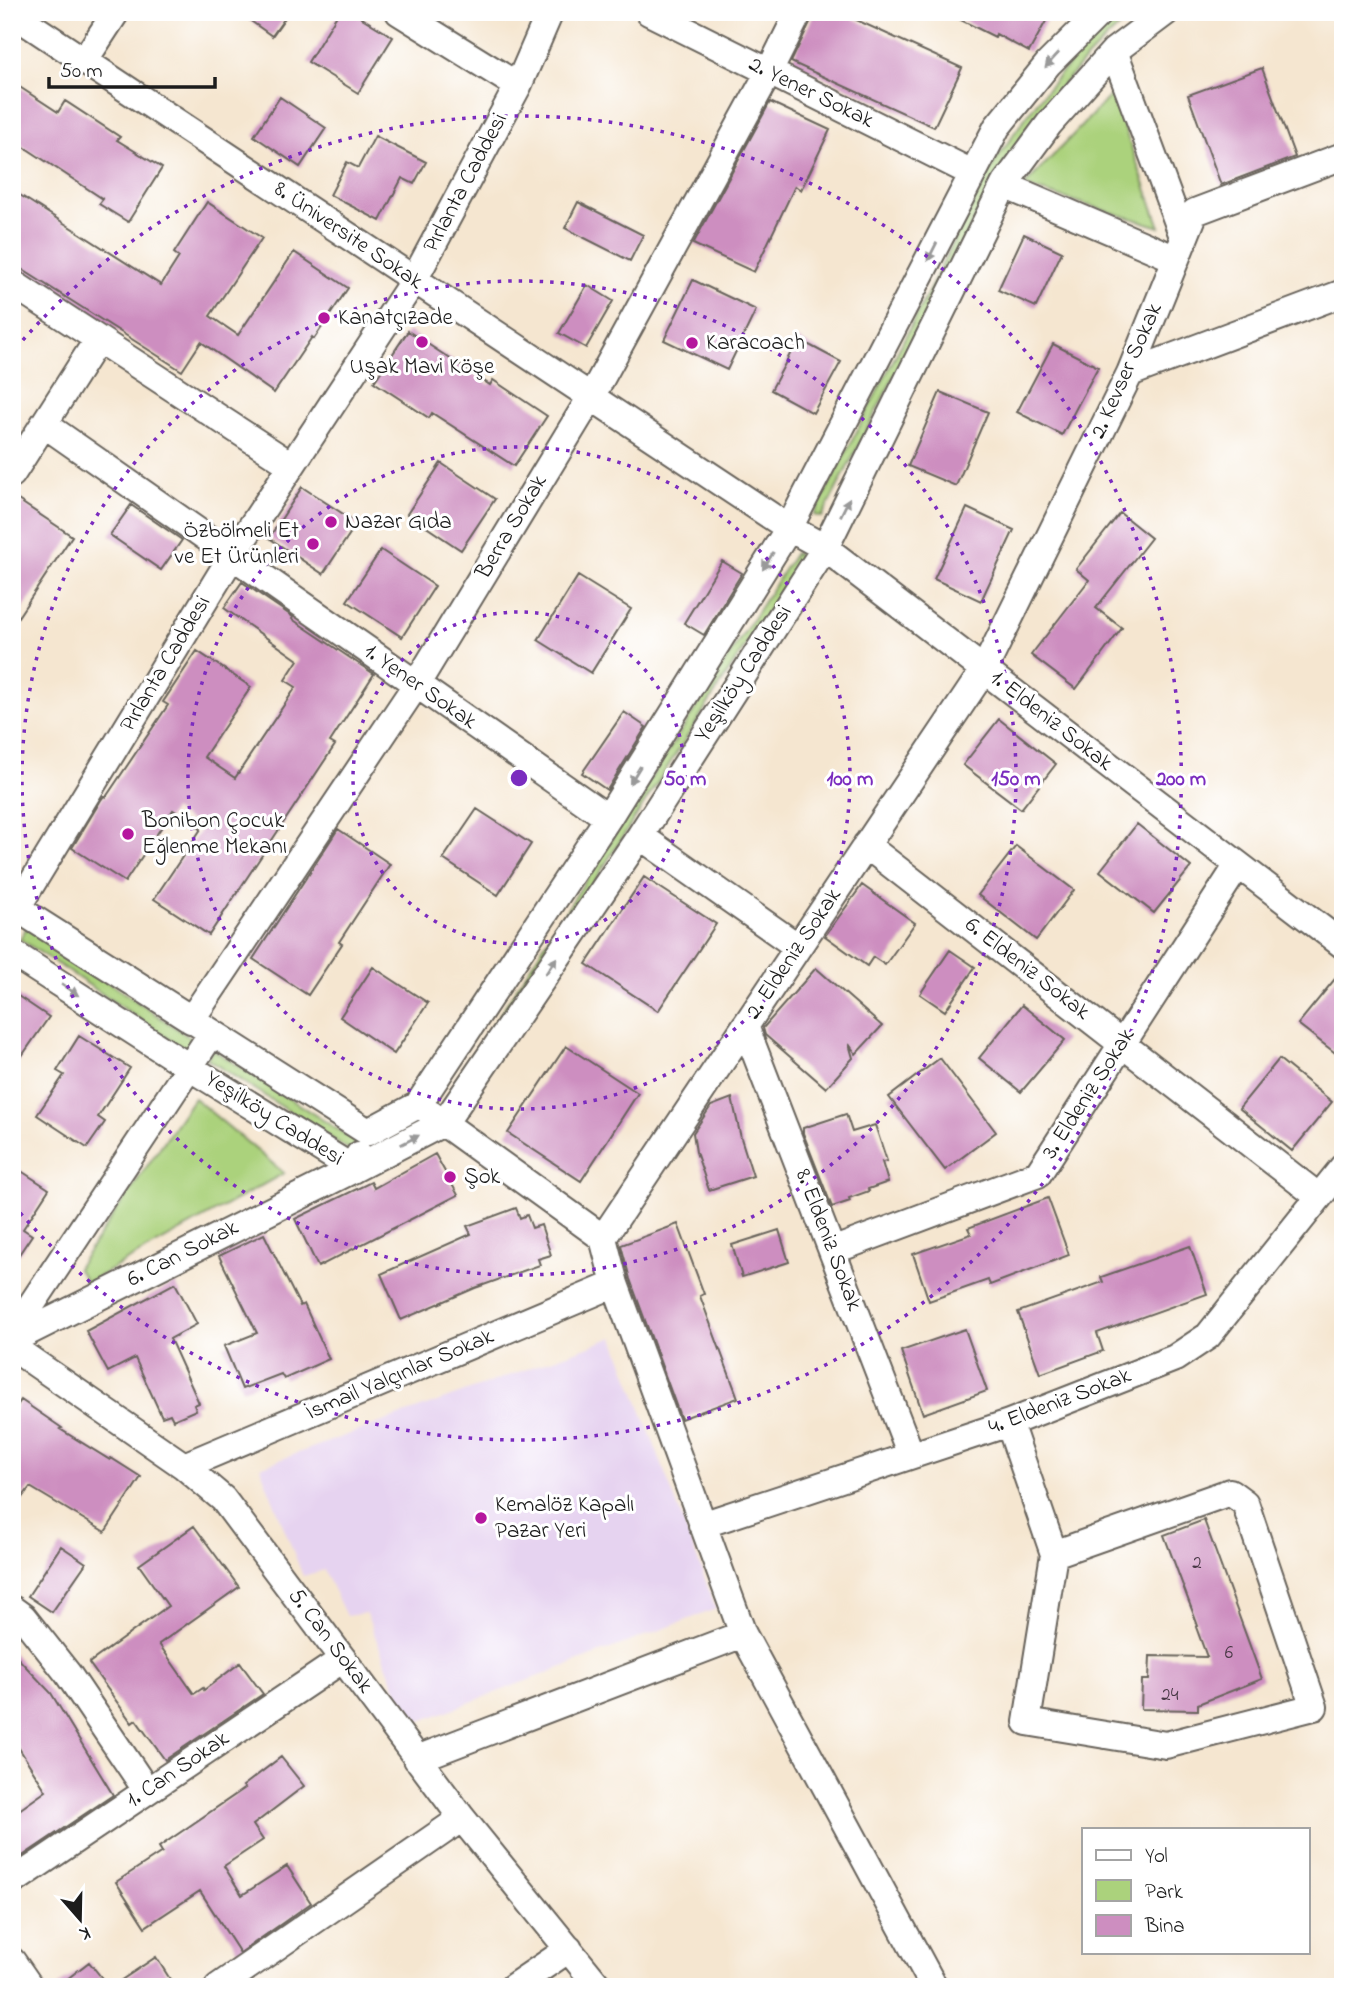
<svg xmlns="http://www.w3.org/2000/svg" width="1355" height="1999" viewBox="0 0 1355 1999" font-family="'Indie Flower',sans-serif">
<rect width="100%" height="100%" fill="#fff"/>
<filter id="ink" filterUnits="userSpaceOnUse"><feTurbulence type="fractalNoise" baseFrequency=".0143" numOctaves="2"/><feDisplacementMap in="SourceGraphic" scale="14" xChannelSelector="R" yChannelSelector="G"/><feConvolveMatrix kernelMatrix="1 2 1 2 8 2 1 2 1" color-interpolation-filters="sRGB"/></filter>
<filter id="wash" filterUnits="userSpaceOnUse"><feTurbulence type="fractalNoise" baseFrequency=".00686" numOctaves="4" result="noise"/><feDisplacementMap in="SourceGraphic" scale="28" xChannelSelector="R" yChannelSelector="G"/><feGaussianBlur stdDeviation="1.57" result="paint"/><feColorMatrix in="noise" values="0 0 0 0 0 0 0 0 0 0 0 0 0 0 0 0 0 1.4 0 .05"/><feComposite in="paint" operator="in"/></filter>
<g filter="url(#wash)">
<rect width="100%" height="100%" fill="#f5e6d0"/>
<path fill="#e6d3f0" d="M 614,1337 L 716,1609 L 410,1725 L 366,1613 L 346,1616 L 324,1570 L 303,1576 L 260,1467 Z"/>
<path fill="#abd27c" stroke="#64774c" stroke-width="2" d="M 1123,12 L 1136,12 C 1081,58 1035,114 997,175 L 822,517 L 814,515 L 992,167 C 1026,112 1073,53 1123,12 Z
M 1112,94 L 1160,227 L 1024,186 Z
M 795,553 L 803,556 L 468,1078 L 461,1075 Z
M 27,927 L 192,1039 L 186,1050 L 20,939 Z
M 212,1049 L 357,1142 L 350,1150 L 207,1059 Z
M 194,1098 L 284,1173 L 87,1283 L 77,1268 Z"/>
<g id="blocks">
<path fill="#cd8ec0" d="M 238,12 L 289,12 L 272,36 Z
M 339,12 L 352,12 L 393,37 L 358,93 L 308,62 Z
M 815,12 L 839,12 L 962,68 L 934,127 L 791,62 Z
M 945,12 L 1032,12 L 1046,21 L 1029,52 L 996,34 L 995,37 Z
M 1262,68 L 1295,157 L 1221,185 L 1188,95 Z
M 12,82 L 58,112 L 65,101 L 120,137 L 117,140 L 162,168 L 128,222 L 99,204 L 103,199 L 12,139 Z
M 280,97 L 326,128 L 300,167 L 254,136 Z
M 770,102 L 830,130 L 801,190 L 795,186 L 754,272 L 693,244 Z
M 375,136 L 426,162 L 414,184 L 402,178 L 380,221 L 330,195 L 347,162 L 358,168 Z
M 12,190 L 161,285 L 179,257 L 174,253 L 207,202 L 262,238 L 210,316 L 238,335 L 294,252 L 348,288 L 314,339 L 312,337 L 274,393 L 201,342 L 182,371 L 12,263 Z
M 578,202 L 643,235 L 630,261 L 565,228 Z
M 1024,234 L 1062,252 L 1036,307 L 998,290 Z
M 693,280 L 756,310 L 727,370 L 664,340 Z
M 587,285 L 613,301 L 586,348 L 559,333 Z
M 408,331 L 490,385 L 493,380 L 547,416 L 514,466 L 432,413 L 429,418 L 374,382 Z
M 798,339 L 841,362 L 813,413 L 771,390 Z
M 1053,344 L 1098,367 L 1062,435 L 1017,412 Z
M 940,392 L 988,412 L 956,486 L 908,466 Z
M 441,463 L 495,499 L 461,550 L 407,514 Z
M 302,487 L 357,523 L 323,574 L 269,538 Z
M 12,496 L 72,536 L 12,626 Z
M 131,505 L 182,540 L 161,570 L 110,535 Z
M 967,508 L 1014,530 L 981,601 L 934,579 Z
M 1120,513 L 1151,538 L 1096,608 L 1122,628 L 1076,689 L 1031,655 L 1089,580 L 1076,569 Z
M 381,550 L 435,586 L 402,637 L 347,601 Z
M 722,561 L 742,573 L 704,635 L 684,623 Z
M 578,576 L 631,609 L 591,673 L 538,640 Z
M 242,582 L 293,617 L 292,619 L 374,674 L 330,742 L 335,745 L 209,935 L 154,899 L 201,829 L 173,810 L 125,882 L 72,848 L 101,800 L 104,796 L 106,797 L 168,705 L 163,702 L 197,651 L 251,687 L 204,757 L 235,778 L 296,687 L 285,680 L 298,660 L 224,608 Z
M 624,712 L 646,727 L 607,790 L 582,773 Z
M 999,719 L 1056,764 L 1021,809 L 963,765 Z
M 477,809 L 531,844 L 498,895 L 443,859 Z
M 1137,824 L 1191,867 L 1154,913 L 1100,871 Z
M 338,829 L 390,864 L 339,942 L 342,944 L 308,995 L 253,959 Z
M 1016,846 L 1074,890 L 1036,940 L 978,895 Z
M 644,877 L 716,924 L 658,1011 L 586,964 Z
M 862,885 L 915,923 L 885,965 L 873,957 L 867,966 L 825,936 Z
M 950,950 L 975,967 L 945,1011 L 920,994 Z
M 373,967 L 428,1003 L 394,1054 L 340,1017 Z
M 816,968 L 882,1026 L 856,1054 L 849,1044 L 853,1058 L 826,1088 L 765,1035 L 763,1028 Z
M 1343,969 L 1343,1059 L 1298,1024 Z
M 12,992 L 49,1017 L 12,1070 Z
M 1022,1005 L 1065,1040 L 1021,1092 L 979,1058 Z
M 79,1036 L 130,1068 L 98,1117 L 105,1122 L 87,1148 L 37,1115 L 64,1075 L 57,1071 Z
M 566,1046 L 638,1093 L 581,1181 L 508,1133 Z
M 940,1058 L 996,1132 L 945,1170 L 889,1097 Z
M 1279,1059 L 1332,1102 L 1292,1151 L 1239,1108 Z
M 732,1098 L 741,1138 L 753,1176 L 709,1190 L 696,1152 L 693,1133 L 711,1106 Z
M 846,1114 L 852,1132 L 875,1125 L 887,1161 L 882,1162 L 888,1182 L 868,1189 L 869,1191 L 849,1198 L 850,1201 L 832,1207 L 803,1133 L 803,1128 Z
M 435,1154 L 458,1195 L 318,1267 L 295,1219 L 371,1182 L 374,1188 Z
M 12,1165 L 49,1189 L 23,1229 L 32,1235 L 12,1265 Z
M 1048,1198 L 1069,1255 L 990,1285 L 988,1280 L 929,1301 L 913,1254 L 971,1234 L 968,1228 Z
M 516,1208 L 520,1218 L 527,1215 L 532,1228 L 541,1225 L 551,1255 L 538,1259 L 540,1265 L 475,1288 L 401,1320 L 381,1274 L 471,1234 L 467,1226 Z
M 678,1224 L 704,1294 L 700,1296 L 738,1398 L 681,1419 L 630,1279 L 621,1245 Z
M 779,1230 L 789,1262 L 742,1277 L 732,1245 Z
M 264,1234 L 300,1306 L 304,1304 L 329,1359 L 284,1379 L 281,1374 L 242,1389 L 224,1346 L 257,1333 L 219,1256 Z
M 1190,1246 L 1207,1294 L 1097,1333 L 1103,1351 L 1040,1374 L 1018,1312 L 1103,1282 L 1101,1277 Z
M 175,1283 L 197,1324 L 170,1339 L 199,1403 L 194,1405 L 196,1410 L 173,1420 L 170,1414 L 162,1417 L 135,1358 L 108,1372 L 86,1331 Z
M 965,1329 L 987,1391 L 923,1414 L 901,1351 Z
M 21,1400 L 62,1428 L 60,1429 L 110,1460 L 111,1458 L 141,1477 L 105,1532 L 30,1487 L 12,1511 L 12,1413 Z
M 1204,1520 L 1262,1679 L 1198,1704 L 1198,1710 L 1141,1709 L 1142,1680 L 1149,1680 L 1150,1656 L 1207,1657 L 1196,1627 L 1198,1626 L 1164,1535 Z
M 194,1526 L 239,1587 L 159,1644 L 194,1694 L 203,1688 L 204,1690 L 240,1663 L 263,1694 L 165,1760 L 136,1720 L 132,1723 L 89,1663 L 168,1606 L 139,1565 Z
M 61,1546 L 86,1563 L 52,1612 L 28,1596 Z
M 12,1652 L 51,1693 L 113,1795 L 12,1863 L 12,1815 L 46,1791 L 12,1737 Z
M 281,1757 L 304,1786 L 253,1825 L 263,1840 L 224,1866 L 242,1895 L 287,1866 L 311,1903 L 240,1953 L 200,1891 L 145,1927 L 116,1882 L 162,1852 L 159,1847 L 245,1788 L 243,1786 Z
M 156,1957 L 175,1987 L 111,1987 Z
M 89,1962 L 109,1987 L 57,1987 Z"/>
</g>
</g>
<g filter="url(#ink)">
<use href="#blocks" fill-opacity="0" stroke="#68635b" stroke-width="2"/>
<g fill="none" stroke-linecap="round" stroke-linejoin="round">
<defs>
<path id="minor" d="M 399,12 L 518,86
M 649,12 L 972,173
M 12,13 L 789,528 L 825,548 L 1343,945
M 1114,51 L 1184,239
M 84,61 L 116,12
M 1004,185 L 1176,259
M 12,283 L 291,465
M 1130,373 L 1343,293
M 44,424 L 608,818
M 12,474 L 98,339
M 640,836 L 798,947
M 866,845 L 1319,1197
M 12,905 L 368,1132 L 418,1105 L 608,818 L 789,528 L 997,127 L 1048,64 L 1100,12
M 12,916 L 232,556 L 414,280 L 518,86 L 550,12
M 12,953 L 189,1067 L 354,1169 L 445,1122 L 640,836 L 825,548 L 1004,185 L 1049,124 L 1114,51 L 1166,12
M 191,1020 L 416,685 L 591,397 L 769,72 L 799,12
M 745,1026 L 911,1455
M 431,1114 L 603,1238
M 603,1238 L 984,670 L 1130,373 L 1195,212 L 1343,156
M 603,1238 L 615,1284 L 743,1634 L 934,1987
M 832,1251 L 1038,1174 L 1238,865
M 12,1334 L 212,1033
M 12,1340 L 354,1169 L 359,1155
M 12,1347 L 184,1466 L 223,1499 L 462,1818 L 599,1987
M 1009,1423 L 1054,1554 L 1027,1722 L 1166,1745 L 1314,1707 L 1245,1503 L 1230,1492 L 1054,1554
M 184,1466 L 615,1284
M 702,1525 L 1009,1423 L 1175,1358 L 1208,1336 L 1343,1167
M 12,1609 L 23,1617 L 68,1674 L 147,1791
M 417,1759 L 743,1634
M 12,1882 L 343,1659
M 12,1961 L 30,1987
M 218,1987 L 462,1818
M 513,1987 L 569,1949"/>
</defs>
<use href="#minor" stroke="#68635b" stroke-width="30"/>
<use href="#minor" stroke="#fff" stroke-width="26"/>
</g>
<defs><path id="oneway-solid" d="M-6-.8H1V-3.2L6.5 0L1 3.2V.8H-6Z" transform="scale(1.75)"/></defs>
<g fill="#999">
<use href="#oneway-solid" transform="translate(1052 60) rotate(132)"/>
<use href="#oneway-solid" transform="translate(932 252) rotate(117)"/>
<use href="#oneway-solid" transform="translate(845 507) rotate(-64)"/>
<use href="#oneway-solid" transform="translate(768 561) rotate(122)"/>
<use href="#oneway-solid" transform="translate(635 775) rotate(122)"/>
<use href="#oneway-solid" transform="translate(551 966) rotate(-56)"/>
<use href="#oneway-solid" transform="translate(70 990) rotate(33)"/>
<use href="#oneway-solid" transform="translate(410 1140) rotate(-27)"/>
</g>
</g>
<g fill="none" stroke="#7b2cbf" stroke-width="3.5" stroke-dasharray="3.5 7">
<circle cx="519" cy="778" r="166"/>
<circle cx="519" cy="778" r="331"/>
<circle cx="519" cy="778" r="497"/>
<path d="M16 348A662 662 0 1 1 16 1208"/>
</g>
<g fill="#b5179e" stroke="#fff" stroke-width="2.5">
<circle cx="324" cy="318" r="7"/>
<circle cx="422" cy="342" r="7"/>
<circle cx="692" cy="343" r="7"/>
<circle cx="331" cy="522" r="7"/>
<circle cx="313" cy="544" r="7"/>
<circle cx="128" cy="834" r="7"/>
<circle cx="450" cy="1177" r="7"/>
<circle cx="481" cy="1518" r="7"/>
</g>
<g text-anchor="middle" dominant-baseline="central" stroke-width="6" stroke-linejoin="round" paint-order="stroke">
<g font-size="19" fill="#483845">
<text x="1197" y="1563">2</text>
<text x="1229" y="1653">6</text>
<text x="1170" y="1695">24</text>
</g>
<g font-size="23" fill="#1c1c1c" stroke="#fff">
<text transform="translate(811 93) rotate(26)">2. Yener Sokak</text>
<text transform="translate(466 183) rotate(-62)">Pırlanta Caddesi</text>
<text transform="translate(348 236) rotate(34)">8. Üniversite Sokak</text>
<text transform="translate(1127 371) rotate(-66)">2. Kevser Sokak</text>
<text transform="translate(512 527) rotate(-59)">Berra Sokak</text>
<text transform="translate(166 664) rotate(-59)">Pırlanta Caddesi</text>
<text transform="translate(744 674) rotate(-57)">Yeşilköy Caddesi</text>
<text transform="translate(420 687) rotate(35)">1. Yener Sokak</text>
<text transform="translate(1051 721) rotate(38)">1. Eldeniz Sokak</text>
<text transform="translate(794 954) rotate(-56)">2. Eldeniz Sokak</text>
<text transform="translate(1027 969) rotate(38)">6. Eldeniz Sokak</text>
<text transform="translate(1089 1094) rotate(-57)">3. Eldeniz Sokak</text>
<text transform="translate(274 1119) rotate(32)">Yeşilköy Caddesi</text>
<text transform="translate(828 1240) rotate(69)">8. Eldeniz Sokak</text>
<text transform="translate(183 1254) rotate(-27)">6. Can Sokak</text>
<text transform="translate(400 1375) rotate(-23)">İsmail Yalçınlar Sokak</text>
<text transform="translate(1060 1402) rotate(-21)">4. Eldeniz Sokak</text>
<text transform="translate(330 1641) rotate(53)">5. Can Sokak</text>
<text transform="translate(178 1770) rotate(-34)">1. Can Sokak</text>
</g>
<g font-size="23" fill="#1c1c1c" stroke="#fff" text-anchor="start">
<text x="338" y="318">Kanatçızade</text>
<text x="706" y="343">Karacoach</text>
<text x="422" y="367" text-anchor="middle">Uşak Mavi Köşe</text>
<text x="345" y="522">Nazar Gıda</text>
<text x="299" y="531" text-anchor="end">Özbölmeli Et<tspan x="299" dy="26">ve Et Ürünleri</tspan></text>
<text x="142" y="821">Bonibon Çocuk<tspan x="142" dy="26">Eğlenme Mekanı</tspan></text>
<text x="464" y="1177">Şok</text>
<text x="495" y="1505">Kemalöz Kapalı<tspan x="495" dy="26">Pazar Yeri</tspan></text>
</g>
</g>
<circle cx="519" cy="778" r="10" fill="#7b2cbf" stroke="#fff" stroke-width="3.5"/>
<g font-size="21" text-anchor="middle" font-weight="bold" fill="#7b2cbf" stroke="#fff" stroke-width="6" stroke-linejoin="round" paint-order="stroke">
<text x="685" y="785">50 m</text>
<text x="850" y="785">100 m</text>
<text x="1016" y="785">150 m</text>
<text x="1181" y="785">200 m</text>
</g>
<rect width="1355" height="1999" fill="none" stroke="#fff" stroke-width="42"/>
<rect x="1082" y="1828" width="228" height="126" fill="#ffffff" stroke="#a4a4a4" stroke-width="2"/>
<rect x="1096" y="1850" width="35" height="10" fill="#ffffff" stroke="#a4a4a4" stroke-width="2"/>
<text x="1145" y="1862" font-size="21" fill="#1c1c1c">Yol</text>
<rect x="1096" y="1880" width="35" height="21" fill="#abd27c" stroke="#a4a4a4" stroke-width="2"/>
<text x="1145" y="1898" font-size="21" fill="#1c1c1c">Park</text>
<rect x="1096" y="1915" width="35" height="21" fill="#cd8ec0" stroke="#a4a4a4" stroke-width="2"/>
<text x="1145" y="1932" font-size="21" fill="#1c1c1c">Bina</text>
<g transform="translate(80 1919) rotate(160)" stroke="#ffffff" stroke-width="5" paint-order="stroke">
<path d="M0-5L12 26L0 18L-12 26Z" fill="#1c1c1c"/>
<text y="-10" font-size="19" font-weight="bold" text-anchor="middle" fill="#1c1c1c">K</text>
</g>
<path d="M49 77v10h166v-10" fill="none" stroke="#1c1c1c" stroke-width="3.5"/>
<text x="60" y="77" font-size="21" fill="#1c1c1c" stroke="#ffffff" stroke-width="5" paint-order="stroke">50 m</text>
</svg>
